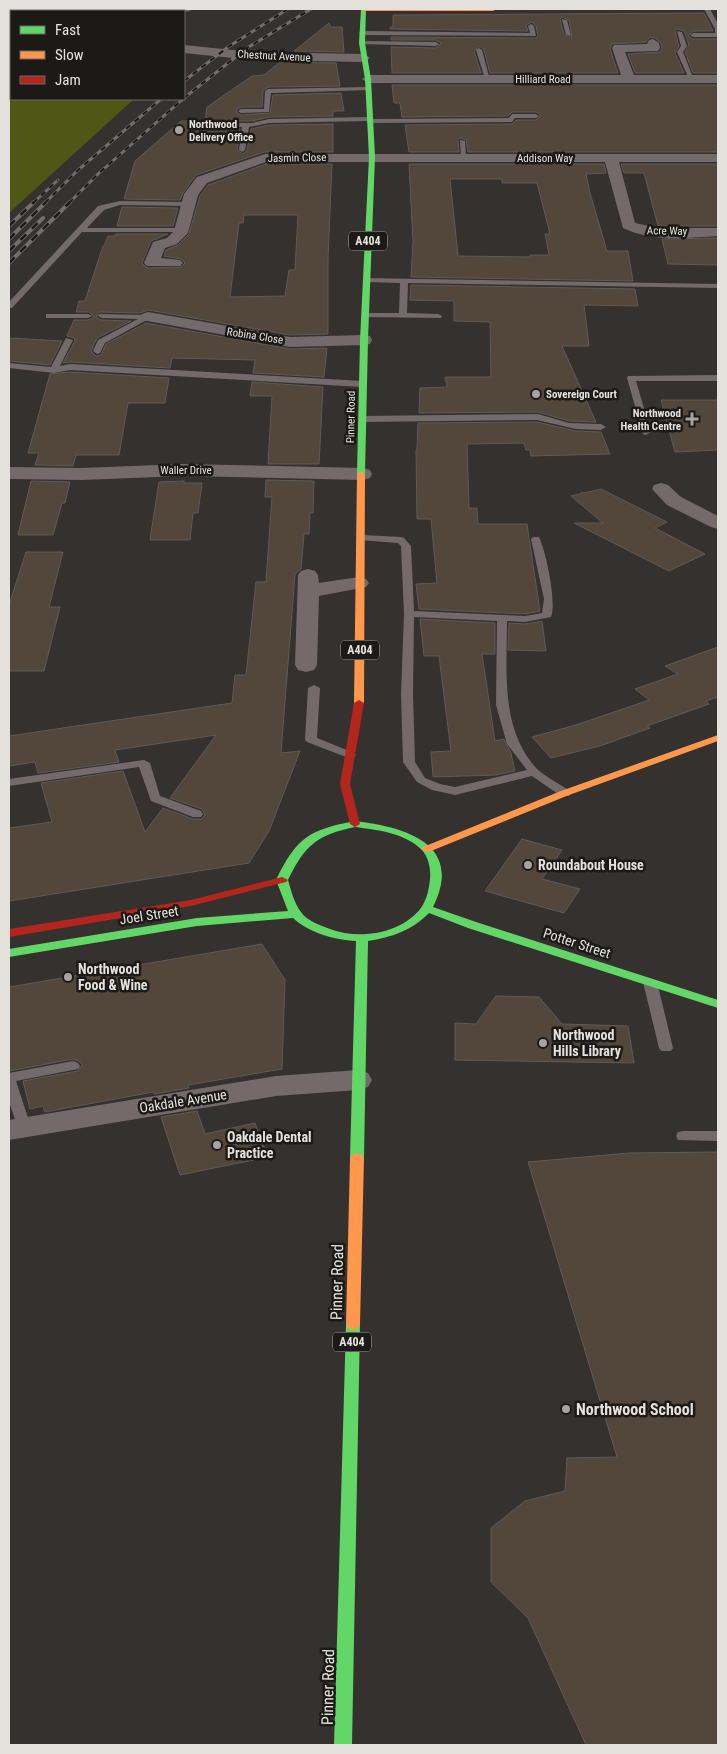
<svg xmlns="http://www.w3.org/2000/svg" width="727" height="1754" viewBox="0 0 727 1754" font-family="'Roboto Condensed',sans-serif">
<rect width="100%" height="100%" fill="#34312f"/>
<path fill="#4f5715" d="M 9,49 L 11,49 L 11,99 L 134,99 L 9,213 Z"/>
<path fill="#53463b" stroke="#5e5b59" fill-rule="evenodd" d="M 704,13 L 713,31 L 693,31 L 688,36 L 693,39 L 718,39 L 718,73 L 693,73 L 685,52 L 689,45 L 684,31 L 677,29 L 675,31 L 679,46 L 675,53 L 684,73 L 635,73 L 628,54 L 660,52 L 662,48 L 661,43 L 653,37 L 649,38 L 646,42 L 612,44 L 610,49 L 618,73 L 490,73 L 484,50 L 480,46 L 474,51 L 481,73 L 392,73 L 391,47 L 436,48 L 441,43 L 436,40 L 391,40 L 391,37 L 536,38 L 538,36 L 536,26 L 532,22 L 526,25 L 528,31 L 390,29 L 390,27 L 393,27 L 393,15 ZM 562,17 L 569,20 L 572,38 L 564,35 L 560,19 Z
M 329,23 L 330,27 L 342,27 L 344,52 L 294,51 Z
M 280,62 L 336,63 L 340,86 L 268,87 L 263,91 L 262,107 L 241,107 L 236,110 L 237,113 L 241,115 L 270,113 L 273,95 L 341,93 L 344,111 L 333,111 L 333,116 L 269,117 L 252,121 L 205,121 L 200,124 L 198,133 L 206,135 L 209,129 L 240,129 L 237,150 L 243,154 L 247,150 L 251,129 L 269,125 L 333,124 L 333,152 L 264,152 L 196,175 L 183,193 L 180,200 L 124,199 L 135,161 L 181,121 L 205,121 L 207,107 L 252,76 L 264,75 Z
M 392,85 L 718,85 L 718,152 L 468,152 L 466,140 L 460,138 L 458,140 L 459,152 L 409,152 L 405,125 L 512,124 L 516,120 L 536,120 L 541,115 L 536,112 L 512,112 L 508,116 L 402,117 L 400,103 L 394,103 Z
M 266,164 L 332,164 L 328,259 L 328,334 L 290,335 L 148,310 L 140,313 L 99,312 L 96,317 L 101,320 L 131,321 L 97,338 L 91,351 L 96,356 L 101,355 L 106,344 L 146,323 L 290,349 L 327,348 L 324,377 L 253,373 L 255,360 L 172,358 L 170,368 L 70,362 L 63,363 L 75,341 L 74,338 L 67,336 L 74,320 L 88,320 L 94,317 L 89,312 L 76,312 L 79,301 L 85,301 L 103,246 L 104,246 L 108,236 L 115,236 L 116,234 L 168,234 L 151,241 L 142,263 L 147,268 L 181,267 L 185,263 L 181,259 L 164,256 L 166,250 L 178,245 L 189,234 L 200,196 L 208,185 ZM 244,215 L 298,215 L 295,270 L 289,270 L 285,296 L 230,297 L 239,223 L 243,223 Z
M 409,164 L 604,164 L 606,173 L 586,174 L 590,193 L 607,251 L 628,251 L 633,281 L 411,277 L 413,242 ZM 450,179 L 502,179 L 502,183 L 537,183 L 550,234 L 545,234 L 549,255 L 530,255 L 530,257 L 458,256 Z
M 621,164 L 718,164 L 718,226 L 658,226 L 644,173 L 624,173 Z
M 122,207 L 178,208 L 173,226 L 117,226 Z
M 718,238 L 718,265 L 668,264 L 662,239 Z
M 411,285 L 635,289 L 638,306 L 584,305 L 589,346 L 562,346 L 596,422 L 569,421 L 538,412 L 419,413 L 420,388 L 447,387 L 445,377 L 491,377 L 490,322 L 454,321 L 454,301 L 410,300 Z
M 9,338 L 62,341 L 50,365 L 9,361 Z
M 70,372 L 169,378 L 165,403 L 128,403 L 119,455 L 76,455 L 73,466 L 35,465 L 39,453 L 28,453 L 50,374 Z
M 252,382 L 323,387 L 319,464 L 268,464 L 272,396 L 250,396 Z
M 661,400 L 718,400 L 718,450 L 675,452 Z
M 537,422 L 576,431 L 601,432 L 610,454 L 531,456 L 530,450 L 526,450 L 524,443 L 467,444 L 469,508 L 477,508 L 478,524 L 527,524 L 540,611 L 525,614 L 419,609 L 416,584 L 437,583 L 431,519 L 417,519 L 416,450 L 417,450 L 418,423 Z
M 266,480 L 314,481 L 313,513 L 310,513 L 309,534 L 304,534 L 301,569 L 295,574 L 281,753 L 300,751 L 269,831 L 249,863 L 9,901 L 9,828 L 52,822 L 41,783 L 123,771 L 145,832 L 163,808 L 193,819 L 201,819 L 205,815 L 202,809 L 170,798 L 216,735 L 115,750 L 119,762 L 38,773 L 35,762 L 9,766 L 9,736 L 232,703 L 235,675 L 246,675 L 256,582 L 266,582 L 272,497 L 265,497 Z
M 31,481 L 70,482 L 65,503 L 62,503 L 53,535 L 18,535 Z
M 184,481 L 184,483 L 202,483 L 198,513 L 193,513 L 190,540 L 150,540 L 159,482 Z
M 601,489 L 667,522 L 655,528 L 705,554 L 669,571 L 574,523 L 603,523 L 571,496 L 580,494 L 582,492 L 584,493 Z
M 26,552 L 63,552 L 49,607 L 60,607 L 44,671 L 9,671 L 9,605 Z
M 420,619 L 495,623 L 495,654 L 482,654 L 495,741 L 504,739 L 511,753 L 515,771 L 496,775 L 433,777 L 431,752 L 451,751 L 439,656 L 424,656 Z
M 542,621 L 546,651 L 508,650 L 509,623 L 525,624 Z
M 718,647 L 718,697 L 706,701 L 709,704 L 647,726 L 650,728 L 600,746 L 551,758 L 532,737 L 576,725 L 649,700 L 635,689 L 678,674 L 665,666 Z
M 522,839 L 562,850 L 542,879 L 580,889 L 564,913 L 485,891 Z
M 262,944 L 285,980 L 282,1069 L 188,1085 L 189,1088 L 154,1094 L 153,1092 L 45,1112 L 43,1106 L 30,1109 L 23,1081 L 78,1071 L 82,1065 L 79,1061 L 73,1059 L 9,1071 L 9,987 Z
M 496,996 L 539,997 L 562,1024 L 628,1026 L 634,1063 L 455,1060 L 455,1023 L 476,1024 Z
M 197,1111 L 205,1134 L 255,1123 L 268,1157 L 180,1175 L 161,1117 Z
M 718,1152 L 718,1745 L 586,1745 L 528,1618 L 491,1582 L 491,1528 L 525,1501 L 565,1491 L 567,1458 L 617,1457 L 528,1162 L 629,1153 Z"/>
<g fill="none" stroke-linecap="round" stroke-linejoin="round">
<path fill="#756a6b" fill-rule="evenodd" d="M 704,9 L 710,9 L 718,24 L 718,37 L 693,37 L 690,35 L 693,33 L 715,33 L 715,29 Z
M 562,19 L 567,20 L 571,36 L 566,35 Z
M 531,24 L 534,26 L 536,36 L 362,35 L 359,33 L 362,31 L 530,33 L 528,26 Z
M 677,31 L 682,32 L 687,46 L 683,52 L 694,80 L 689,79 L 677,52 L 681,46 Z
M 362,41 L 436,42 L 439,44 L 436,46 L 360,44 Z
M 479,48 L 482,50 L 490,80 L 485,79 L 476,50 Z
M 368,87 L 371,89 L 370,90 L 271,93 L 269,112 L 241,113 L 238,111 L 241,109 L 264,109 L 265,91 L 268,89 Z
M 512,114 L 536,114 L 539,116 L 536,118 L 515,118 L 512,122 L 370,123 L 367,121 L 269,123 L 249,127 L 245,150 L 242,152 L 239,150 L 242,127 L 208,127 L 205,133 L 200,132 L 202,125 L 205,123 L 252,123 L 269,119 L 370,117 L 373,119 L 509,118 Z
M 460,140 L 465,141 L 466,159 L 461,158 Z
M 120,201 L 188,202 L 192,204 L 188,206 L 120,205 L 104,210 L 87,228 L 181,228 L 185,230 L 181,232 L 82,232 L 12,308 L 9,308 L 9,302 L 98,206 Z
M 363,278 L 718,284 L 718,288 L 408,283 L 407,313 L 438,314 L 442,316 L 441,318 L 365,317 L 362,317 L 362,313 L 399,313 L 400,283 L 366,282 L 363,282 Z
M 46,314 L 88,314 L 92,316 L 88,318 L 46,318 Z
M 99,314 L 148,315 L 152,317 L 105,343 L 100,353 L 97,354 L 93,351 L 98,340 L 138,319 L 102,318 L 98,316 Z
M 66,338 L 73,340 L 60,366 L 70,364 L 363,381 L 367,384 L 363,387 L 70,370 L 54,373 L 9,368 L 9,363 L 51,367 Z
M 718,375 L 718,381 L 636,381 L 651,432 L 646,435 L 643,434 L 627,378 L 628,376 Z
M 538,414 L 569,423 L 601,424 L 606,427 L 601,430 L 576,429 L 537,420 L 363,422 L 359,419 L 363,416 Z
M 362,535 L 401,537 L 404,538 L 411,546 L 414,611 L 525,616 L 542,613 L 544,599 L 531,539 L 533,537 L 539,537 C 546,551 557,604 551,617 L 525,622 L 507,621 C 507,672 500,729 537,769 C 546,777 559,784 569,790 L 571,793 L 569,796 L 561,796 L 532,776 L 455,795 L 432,790 L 417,782 L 403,762 L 401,694 L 404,614 L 401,546 L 398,543 L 359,540 L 359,536 ZM 414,617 L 497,621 L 496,705 L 507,744 L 527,770 L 455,787 L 440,784 L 425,778 L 415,762 L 413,694 Z
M 314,685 L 320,688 L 317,738 L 354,753 L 356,755 L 354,757 L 346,757 L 307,742 L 305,740 L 308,688 Z
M 144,760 L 150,763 L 160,796 L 201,811 L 203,814 L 201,817 L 193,817 L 151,801 L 139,767 L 9,786 L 9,779 Z
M 650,978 L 657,982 L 673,1048 L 671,1051 L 661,1051 L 659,1048 L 643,982 Z
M 73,1061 L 78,1063 L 80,1066 L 78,1069 L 16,1081 L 31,1127 L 29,1131 L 19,1131 L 9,1102 L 9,1073 Z
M 683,1131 L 718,1131 L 718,1141 L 678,1140 L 676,1136 L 678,1132 Z"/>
<path fill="#756a6b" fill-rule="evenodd" d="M 43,9 L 63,9 L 65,11 L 45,11 Z
M 73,9 L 192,9 L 190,11 L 184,12 L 71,11 Z
M 9,38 L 11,38 L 11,46 L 9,46 Z
M 653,39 L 659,43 L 660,48 L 658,51 L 625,52 L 634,75 L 718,75 L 718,83 L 368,83 L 362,79 L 368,75 L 621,75 L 612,48 L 614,45 L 647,44 L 649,40 Z
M 184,45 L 252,52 L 364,54 L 370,58 L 364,62 L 252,60 L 184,53 Z
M 265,154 L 718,154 L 718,162 L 619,162 L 635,223 L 658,228 L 718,228 L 718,236 C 687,238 652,242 623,228 L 605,162 L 266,162 L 207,183 L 198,195 L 188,233 L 177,244 L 165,248 L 161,258 L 180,260 L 183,263 L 180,266 L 147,266 L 144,263 L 153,242 L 167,238 L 174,231 L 184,194 L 197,177 Z
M 148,312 L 290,337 L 364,335 L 370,336 L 372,340 L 370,344 L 364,345 L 290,347 L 142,320 L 140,317 L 142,314 Z
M 183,464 L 363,468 L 370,470 L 372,474 L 370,478 L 363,480 L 183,476 L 82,480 L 9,479 L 9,467 L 82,468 Z
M 661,483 L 668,485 L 681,497 L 718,516 L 718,529 L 711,527 L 667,505 L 652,489 L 654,485 Z
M 308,569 L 315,571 L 318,575 L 319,583 L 359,577 L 366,579 L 369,583 L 366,587 L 319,596 L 317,665 L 314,670 L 306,672 L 298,670 L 295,665 L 298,575 L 301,571 Z
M 358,1070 L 368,1073 L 372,1080 L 368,1087 L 358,1090 L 276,1096 L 9,1140 L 9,1120 L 276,1076 Z"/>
<path fill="#63d668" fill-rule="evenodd" d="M 361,9 L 366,9 L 365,43 L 371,79 L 375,157 L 368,340 L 365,474 L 361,477 L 357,474 L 360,340 L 369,157 L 365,79 L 359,43 Z
M 355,821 C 404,827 465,843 433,907 L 476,922 L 718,1000 L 718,1008 L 468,928 L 429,913 C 411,931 392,937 368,941 L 364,1158 L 362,1161 L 352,1161 L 350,1158 L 356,941 C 335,940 309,933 293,918 L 197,926 L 9,957 L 9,949 L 197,918 L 288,911 L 276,880 C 297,837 309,830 355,821 ZM 355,827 C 378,830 405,833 422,850 C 429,858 431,870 430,879 C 429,889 427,899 421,908 C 401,934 359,940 330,929 C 320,925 307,921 301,912 C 294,903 291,890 288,880 C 305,845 317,835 355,827 Z
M 353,1318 L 358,1320 L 360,1324 L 352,1745 L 334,1745 L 346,1324 L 348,1320 Z"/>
<path fill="#ff974d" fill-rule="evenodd" d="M 361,9 L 496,9 L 493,11 L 363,11 Z
M 361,471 L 365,474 L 364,703 L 359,706 L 354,703 L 357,474 Z
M 718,735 L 718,741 L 569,795 L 431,851 L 427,852 L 421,849 L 423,847 L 561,791 Z
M 357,1153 L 362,1155 L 364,1158 L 360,1324 L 358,1328 L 353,1330 L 348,1328 L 346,1324 L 350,1158 L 352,1155 Z"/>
<path fill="#b3261e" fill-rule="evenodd" d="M 359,700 L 364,703 L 350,784 L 360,824 L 355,827 L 350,824 L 340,784 L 354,703 Z
M 282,877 L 288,880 L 286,882 L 191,906 L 9,937 L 9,929 L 191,900 Z"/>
<defs>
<path id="rail-far1" d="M 184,81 L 228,47 L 288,9
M 184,98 L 247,48 L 311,9
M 33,203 L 58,180
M 45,203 L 77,171 L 161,99
M 69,203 L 98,174 L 183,99"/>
<path id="rail" d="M 9,226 L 34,202
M 9,239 L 46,202
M 9,251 L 43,218
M 9,263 L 70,202"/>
</defs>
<use href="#rail-far1" stroke="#746c6d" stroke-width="3"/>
<use href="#rail" stroke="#746c6d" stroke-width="4"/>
<use href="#rail-far1" stroke="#1c1a17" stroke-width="2" stroke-dasharray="5.5" stroke-linecap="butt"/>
<use href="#rail" stroke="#1c1a17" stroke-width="2.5" stroke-dasharray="8" stroke-linecap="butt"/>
</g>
<g fill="#a6a3a0" stroke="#1c1a17" stroke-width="2">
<circle cx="179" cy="130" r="5"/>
<circle cx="536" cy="394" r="5"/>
<path d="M689.5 411.5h5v5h5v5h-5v5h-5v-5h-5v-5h5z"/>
<circle cx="528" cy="865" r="5"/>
<circle cx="68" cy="977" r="5"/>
<circle cx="543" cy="1043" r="5"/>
<circle cx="217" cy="1145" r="5"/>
<circle cx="566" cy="1409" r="5"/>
</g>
<g text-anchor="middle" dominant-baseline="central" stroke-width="5" stroke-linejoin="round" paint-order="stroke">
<g font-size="11" fill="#e4e1dd" stroke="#1c1a17">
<text transform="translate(274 56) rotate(3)">Chestnut Avenue</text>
<text x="543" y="79">Hilliard Road</text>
<text transform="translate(297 158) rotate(-1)">Jasmin Close</text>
<text x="545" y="158">Addison Way</text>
<text transform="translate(667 231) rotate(1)">Acre Way</text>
<text transform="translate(255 336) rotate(9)">Robina Close</text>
<text transform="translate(351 417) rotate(-89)">Pinner Road</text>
<text x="186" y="470">Waller Drive</text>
</g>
<g font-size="11" font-weight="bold" fill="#e4e1dd" stroke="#1c1a17" text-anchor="start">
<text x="189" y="124">Northwood<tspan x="189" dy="13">Delivery Office</tspan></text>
<text x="546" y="394">Sovereign Court</text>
<text x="681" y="413" text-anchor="end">Northwood<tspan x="681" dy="13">Health Centre</tspan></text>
</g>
<g fill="#1c1a17" stroke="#a8a5a2" stroke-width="1">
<rect x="349" y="231.5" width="38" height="19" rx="4"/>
<rect x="341" y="640.5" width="38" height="19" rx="4"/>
<rect x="333" y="1332.5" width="38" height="19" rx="4"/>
</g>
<g font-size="12" font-weight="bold" fill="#e4e1dd">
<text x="368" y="241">A404</text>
<text x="360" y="650">A404</text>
<text x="352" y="1342">A404</text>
</g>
<g font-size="14" font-weight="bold" fill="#e4e1dd" stroke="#1c1a17" text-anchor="start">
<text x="538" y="865">Roundabout House</text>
<text x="78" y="969">Northwood<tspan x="78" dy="16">Food &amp; Wine</tspan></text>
<text x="553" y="1035">Northwood<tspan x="553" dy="16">Hills Library</tspan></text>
<text x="227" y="1137">Oakdale Dental<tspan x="227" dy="16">Practice</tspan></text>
</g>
<g font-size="14" fill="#e4e1dd" stroke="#1c1a17">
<text transform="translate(149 915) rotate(-9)">Joel Street</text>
<text transform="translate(577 943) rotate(18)">Potter Street</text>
<text transform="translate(183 1101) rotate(-9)">Oakdale Avenue</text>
</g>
<g font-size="16" fill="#e4e1dd" stroke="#1c1a17">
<text transform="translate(337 1282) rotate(-89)">Pinner Road</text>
<text transform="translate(328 1687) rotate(-89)">Pinner Road</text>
</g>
<g font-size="16" font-weight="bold" fill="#e4e1dd" stroke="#1c1a17" text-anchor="start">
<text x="576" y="1409">Northwood School</text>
</g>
</g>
<rect width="727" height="1754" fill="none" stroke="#e4e1dd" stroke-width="20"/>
<rect x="10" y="10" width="175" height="90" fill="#1c1a17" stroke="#6c6a66"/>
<rect x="20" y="26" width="25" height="8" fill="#63d668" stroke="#6c6a66"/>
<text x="55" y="35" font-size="15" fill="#e4e1dd">Fast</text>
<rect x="20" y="51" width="25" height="8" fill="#ff974d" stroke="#6c6a66"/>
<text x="55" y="60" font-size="15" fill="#e4e1dd">Slow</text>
<rect x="20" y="76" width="25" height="8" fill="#b3261e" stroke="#6c6a66"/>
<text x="55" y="85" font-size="15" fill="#e4e1dd">Jam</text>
</svg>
